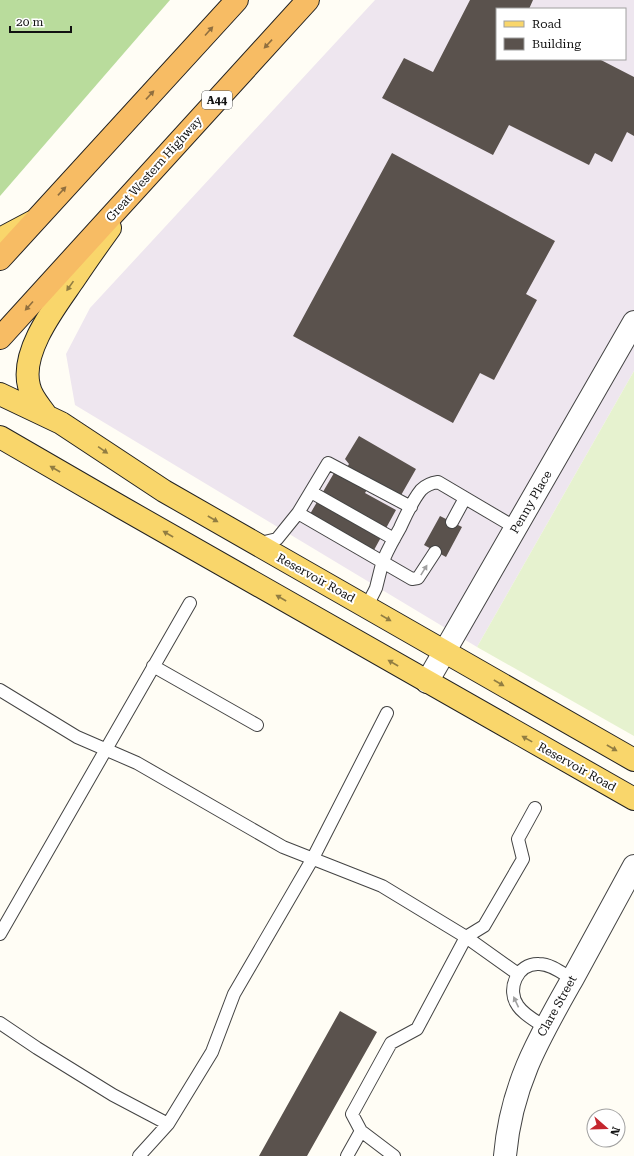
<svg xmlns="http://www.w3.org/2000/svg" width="634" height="1156" viewBox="0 0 634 1156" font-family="'Roboto Serif',serif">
<rect width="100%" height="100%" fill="#fffdf5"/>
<path fill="#eee6ef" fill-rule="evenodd" d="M 375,0 L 634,0 L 634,371 L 477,647 L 75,405 L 66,354 L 90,308 ZM 497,9 L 625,9 L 625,59 L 497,59 Z"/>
<path fill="#b9dc9c" d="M 0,0 L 170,0 L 0,196 Z"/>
<path fill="#e6f2cf" d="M 634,371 L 634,736 L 477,647 Z"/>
<path fill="#5a524d" d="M 470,0 L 533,0 L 529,9 L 497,9 L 497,59 L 599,59 L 634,77 L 634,136 L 627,132 L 612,162 L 595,153 L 589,165 L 509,125 L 493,155 L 382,98 L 404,58 L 433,72 Z
M 392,153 L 555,241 L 526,294 L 537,300 L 494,380 L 480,373 L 453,423 L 293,336 Z
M 359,436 L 416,469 L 400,497 L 372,481 L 365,493 L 396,510 L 374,550 L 310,514 L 334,473 L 341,477 L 349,464 L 345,459 Z
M 440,516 L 462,527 L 446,557 L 424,545 Z
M 340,1011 L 377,1032 L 307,1156 L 259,1156 Z"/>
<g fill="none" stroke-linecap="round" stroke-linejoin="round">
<defs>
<path id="service" d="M 311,492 L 394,539
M 298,513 L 412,579 L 418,578 L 435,552
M 452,522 L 465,498
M 256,544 L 277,539 L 298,513 L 328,463 L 411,507
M 367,607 C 369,600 373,595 376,588 C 378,580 380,572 382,564 C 386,552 394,539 400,528 C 406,515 412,501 421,490 C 426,485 431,483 438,482 L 516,528
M 153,666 L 257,725
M 0,690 L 77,737 L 137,763 L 283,847 L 382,886 L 466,937 L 518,974
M 0,934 L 190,603
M 0,1023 L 37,1048 L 113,1095 L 168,1124
M 545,1027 C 536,1021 524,1015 518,1006 C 506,990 517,963 539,964 C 551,964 562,973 572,979
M 361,1131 L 394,1156
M 139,1156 L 168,1124 L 212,1052 L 234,994 L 313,858 L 387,713
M 347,1156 L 361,1131 L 352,1114 L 391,1043 L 417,1029 L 466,937 L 484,926 L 523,859 L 518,839 L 535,808"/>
<path id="minor" d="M 427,682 L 634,322
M 505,1156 C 511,1085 539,1038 573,978 C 593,941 614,903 634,866"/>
<path id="primary" d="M 0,239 L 32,222
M 0,394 L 61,423 L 164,491 L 634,760
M 46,415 C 40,406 31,397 29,386 C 20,352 55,307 73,281 C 85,263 97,246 110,228
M 0,437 L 121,507 L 634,799"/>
<path id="trunk" d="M 0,259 L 237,0
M 0,338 L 308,0"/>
</defs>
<use href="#service" stroke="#444" stroke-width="14"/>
<use href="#minor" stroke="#444" stroke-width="24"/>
<use href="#primary" stroke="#222" stroke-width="24"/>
<use href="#trunk" stroke="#222" stroke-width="24"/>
<use href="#service" stroke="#fff" stroke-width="12"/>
<use href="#minor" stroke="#fff" stroke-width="22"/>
<use href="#primary" stroke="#f9d66b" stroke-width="22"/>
<use href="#trunk" stroke="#f7bc64" stroke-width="22"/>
</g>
<defs><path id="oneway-solid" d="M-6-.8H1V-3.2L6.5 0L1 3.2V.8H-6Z"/></defs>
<g fill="#906f3f">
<use href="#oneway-solid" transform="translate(209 31) rotate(-48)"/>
<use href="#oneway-solid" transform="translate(268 44) rotate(133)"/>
<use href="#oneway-solid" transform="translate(150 95) rotate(-47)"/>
<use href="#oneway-solid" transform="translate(62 191) rotate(-47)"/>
<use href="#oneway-solid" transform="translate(29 306) rotate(132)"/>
</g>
<g fill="#917d42">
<use href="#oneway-solid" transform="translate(70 286) rotate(125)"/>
<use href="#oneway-solid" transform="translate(103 450) rotate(35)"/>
<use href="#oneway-solid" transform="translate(55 469) rotate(-150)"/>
<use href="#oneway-solid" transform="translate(213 519) rotate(30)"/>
<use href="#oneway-solid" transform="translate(168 534) rotate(-150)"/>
<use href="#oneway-solid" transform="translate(281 598) rotate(-150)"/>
<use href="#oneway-solid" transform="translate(386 618) rotate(30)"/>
<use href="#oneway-solid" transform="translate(393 663) rotate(-150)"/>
<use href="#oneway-solid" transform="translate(499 683) rotate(30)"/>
<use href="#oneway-solid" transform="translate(527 739) rotate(-151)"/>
<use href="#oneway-solid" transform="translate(612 748) rotate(30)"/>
</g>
<g fill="#a0a0a0">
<use href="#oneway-solid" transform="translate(424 570) rotate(-58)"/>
<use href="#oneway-solid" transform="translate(516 1002) rotate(-115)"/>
</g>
<g text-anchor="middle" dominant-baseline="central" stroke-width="4" stroke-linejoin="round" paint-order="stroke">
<rect fill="#fff" stroke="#585858" stroke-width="1" x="202" y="91" width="30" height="18" rx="3"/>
<g font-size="11" font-weight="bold" fill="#111">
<text x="217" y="100">A44</text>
</g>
<g font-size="12" fill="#111" stroke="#fff">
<text transform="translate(154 169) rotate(-48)">Great Western Highway</text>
<text transform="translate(531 502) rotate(-60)">Penny Place</text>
<text transform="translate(316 578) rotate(29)">Reservoir Road</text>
<text transform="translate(577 767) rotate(29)">Reservoir Road</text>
<text transform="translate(557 1006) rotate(-61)">Clare Street</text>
</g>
</g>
<rect x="496" y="8" width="130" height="52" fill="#ffffff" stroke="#a0a0a0"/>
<rect x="504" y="21" width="20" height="6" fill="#f9d66b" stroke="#a0a0a0"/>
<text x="532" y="28" font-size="12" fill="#111111">Road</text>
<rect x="504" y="38" width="20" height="12" fill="#5a524d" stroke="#a0a0a0"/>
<text x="532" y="48" font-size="12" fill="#111111">Building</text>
<g transform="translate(606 1128) rotate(110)"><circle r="19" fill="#ffffff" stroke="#a0a0a0"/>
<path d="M0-3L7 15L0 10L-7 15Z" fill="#c4262e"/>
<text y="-6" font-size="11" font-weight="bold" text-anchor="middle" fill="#111111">N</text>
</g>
<path d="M10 26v6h61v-6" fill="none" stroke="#111111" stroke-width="2"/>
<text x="16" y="26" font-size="12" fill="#111111" stroke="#ffffff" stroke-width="3" paint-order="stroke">20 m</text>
</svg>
